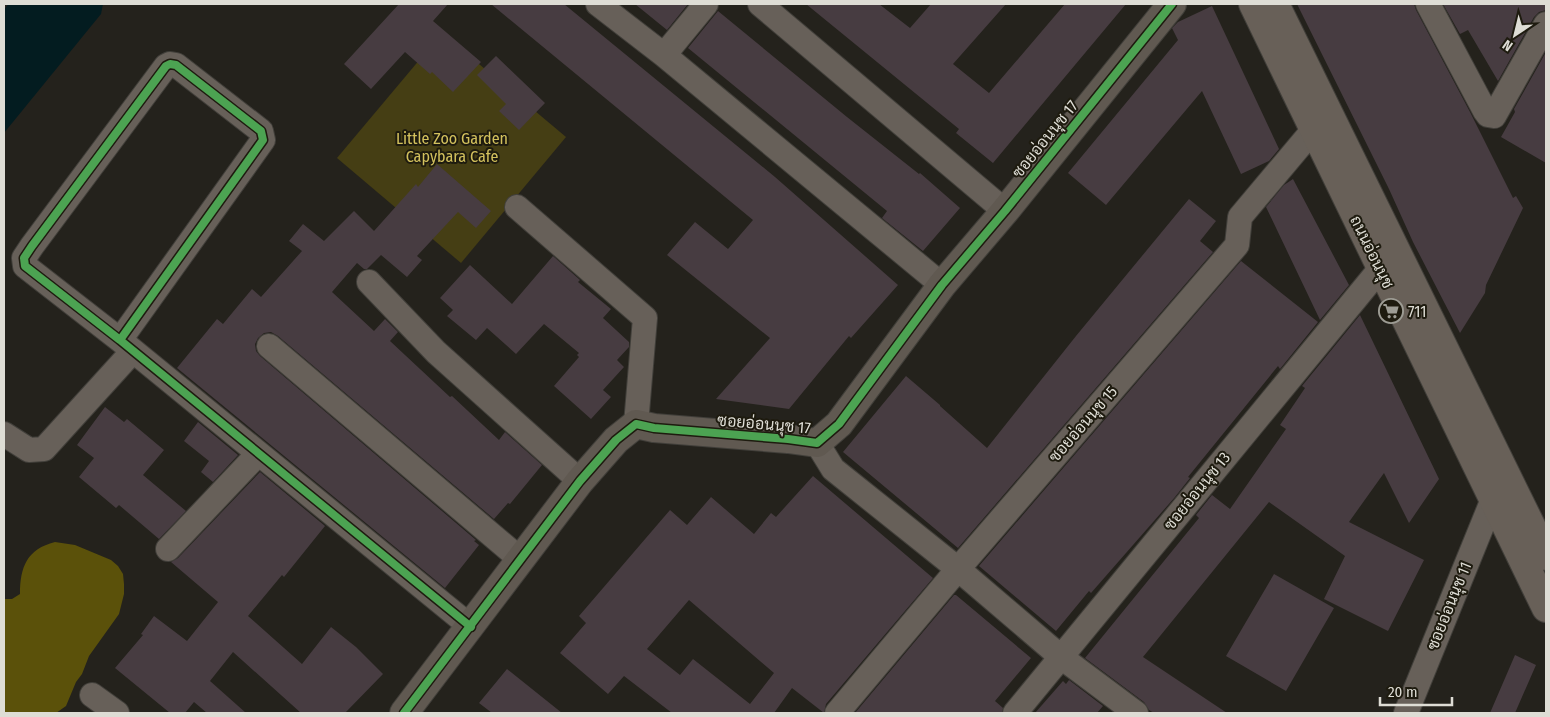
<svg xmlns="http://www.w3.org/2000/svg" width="1550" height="717" viewBox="0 0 1550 717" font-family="'Fira Sans Condensed',Sarabun,sans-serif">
<rect width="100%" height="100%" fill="#24221c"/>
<path fill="#453e14" d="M 442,33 L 566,137 L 461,263 L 337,158 Z"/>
<path fill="#5b510a" d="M 55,542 L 75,545 L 111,560 L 118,566 L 123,574 L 124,584 L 124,594 L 119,614 L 89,656 L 82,674 L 76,682 L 66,706 L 56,713 L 4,713 L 4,599 L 12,599 L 20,594 C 20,567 27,549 55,542 Z"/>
<path fill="#031c20" d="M 8,4 L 103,4 L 101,14 L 4,133 L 4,10 Z"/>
<path fill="#473c41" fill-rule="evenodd" d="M 399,4 L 448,4 L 433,21 L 481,62 L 453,92 L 432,72 L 430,74 L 405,52 L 371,89 L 344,64 Z
M 491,4 L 564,4 L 775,177 L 898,285 L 851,338 L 849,336 L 789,409 L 716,399 L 770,338 L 667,255 L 695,222 L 728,249 L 753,220 Z
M 635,4 L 688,4 L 667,30 Z
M 806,4 L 879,4 L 910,28 L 931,4 L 1006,4 L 953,64 L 989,93 L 1065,4 L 1126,4 L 993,163 L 956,133 L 959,129 Z
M 1297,4 L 1414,4 L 1416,10 L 1470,112 L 1513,198 L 1516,196 L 1523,208 L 1486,285 L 1485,293 L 1460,333 L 1413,242 L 1389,189 Z
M 1443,4 L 1546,4 L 1546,10 L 1539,12 L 1534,17 L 1498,81 L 1468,30 L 1460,34 Z
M 1212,6 L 1279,149 L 1269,161 L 1241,174 L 1202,91 L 1106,205 L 1068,173 L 1178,40 L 1172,28 L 1178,22 Z
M 718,11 L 847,117 L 919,174 L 920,173 L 960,208 L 923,251 L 882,218 L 887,211 L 688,48 Z
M 1546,52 L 1546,163 L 1501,137 L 1515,112 L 1514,109 Z
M 496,56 L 545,103 L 519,130 L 499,111 L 506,104 L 477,75 Z
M 437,164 L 491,211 L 476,228 L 458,212 L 417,256 L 422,260 L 407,277 L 381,255 L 367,269 L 364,269 L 357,263 L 332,292 L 374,331 L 385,319 L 398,332 L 390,341 L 450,397 L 452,396 L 499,440 L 505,432 L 542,465 L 510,504 L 508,503 L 494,519 L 278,336 L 271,332 L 264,333 L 258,338 L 255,344 L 256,351 L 260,356 L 476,540 L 474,541 L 479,545 L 445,588 L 177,368 L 217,319 L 223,324 L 252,289 L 261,297 L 302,251 L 289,241 L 303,224 L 324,241 L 354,211 L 374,231 L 416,184 L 418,187 Z
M 1293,179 L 1349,285 L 1320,320 L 1266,207 L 1284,185 Z
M 1189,199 L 1216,221 L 1200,241 L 1213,252 L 958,548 L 843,452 L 906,376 L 940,405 L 940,406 L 987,448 L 1076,336 Z
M 553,256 L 580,280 L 578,282 L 611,309 L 603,318 L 629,342 L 629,347 L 617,360 L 624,367 L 603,390 L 611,397 L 591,419 L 554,386 L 579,357 L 577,355 L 579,353 L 544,324 L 516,354 L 487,328 L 476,340 L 447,316 L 453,310 L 440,298 L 470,265 L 512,304 Z
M 1241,261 L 1318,322 L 1280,369 L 1278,366 L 1188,477 L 1190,478 L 1175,497 L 1091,593 L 1089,591 L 1056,631 L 979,566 Z
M 1360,315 L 1439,479 L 1409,523 L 1384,473 L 1349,522 L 1424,560 L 1388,631 L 1324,599 L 1345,556 L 1269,502 L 1143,657 L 1227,713 L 1154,713 L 1149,710 L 1144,702 L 1085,658 L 1199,518 L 1196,515 L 1212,495 L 1230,509 L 1286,429 L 1280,425 L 1305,388 L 1302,386 Z
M 105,407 L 124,422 L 127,419 L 164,450 L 143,475 L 186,511 L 159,539 L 119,505 L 116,508 L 79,477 L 94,458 L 77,445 Z
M 198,422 L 238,455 L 213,482 L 201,472 L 209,461 L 184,441 Z
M 260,472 L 325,526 L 284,577 L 282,575 L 248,616 L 302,664 L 331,627 L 356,647 L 383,674 L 345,713 L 301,713 L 233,652 L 210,681 L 246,713 L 207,713 L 194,702 L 185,713 L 170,713 L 115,668 L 143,635 L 141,634 L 154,616 L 187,641 L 218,602 L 171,562 L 178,558 Z
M 813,476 L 933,578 L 826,704 L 824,713 L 792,688 L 774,713 L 672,713 L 624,676 L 608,694 L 560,653 L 586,623 L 579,616 L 670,510 L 687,525 L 711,497 L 754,534 L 771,513 L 776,517 ZM 689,600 L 774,673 L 750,704 L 693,659 L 680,675 L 647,649 Z
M 1274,574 L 1334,608 L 1286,691 L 1226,656 Z
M 954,595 L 956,595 L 1031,658 L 995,701 L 1003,708 L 1002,713 L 855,713 Z
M 1515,655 L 1536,665 L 1515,713 L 1490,713 Z
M 507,669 L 562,713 L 492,713 L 479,703 Z
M 1069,680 L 1103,706 L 1097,713 L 1035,713 L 1063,681 L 1066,684 Z"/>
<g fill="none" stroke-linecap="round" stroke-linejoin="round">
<defs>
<path id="street" d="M 598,4 L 664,55 L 942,285
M 760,4 L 1005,211
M 1428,4 L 1485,111 L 1488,115 L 1494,116 L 1546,24
M 664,55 L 706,4
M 517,207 L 645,318 L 636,424
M 369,282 L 436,352 L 580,481
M 120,340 L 263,140 L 261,131 L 176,65 L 170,64 L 166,66 L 32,246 L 24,258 L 25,266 L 120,340 L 471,627
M 269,346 L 520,559
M 4,434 L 29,450 L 44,449 L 133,351
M 817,443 L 833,469 L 958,569 L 1061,657 L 1136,713
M 168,549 L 258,454
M 92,695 L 117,713
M 837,713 L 958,569 L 1237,245 L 1240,217 L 1314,129
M 1015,713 L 1380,269
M 1406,713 L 1493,499"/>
<path id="secondary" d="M 404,713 L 580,481 L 616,440 L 636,424 L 654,428 L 788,439 L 817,443 L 839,424 L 942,285 L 1005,211 L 1172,4"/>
<path id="primary" d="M 1253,4 L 1546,608
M 1275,4 L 1546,556"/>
</defs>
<use href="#street" stroke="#413f3a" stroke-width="26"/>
<use href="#secondary" stroke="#413f3a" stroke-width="30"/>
<use href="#primary" stroke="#413f3a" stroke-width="30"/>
<use href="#street" stroke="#676059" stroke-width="24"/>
<use href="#secondary" stroke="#605951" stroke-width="28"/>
<use href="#primary" stroke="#686058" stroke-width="28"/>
<defs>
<path id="cycleway" d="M 120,340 L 263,140 L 261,131 L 176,65 L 170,64 L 166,66 L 32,246 L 24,258 L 25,266 L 120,340 L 471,627
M 404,713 L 580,481 L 616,440 L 636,424 L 654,428 L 788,439 L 817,443 L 839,424 L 942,285 L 1005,211 L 1172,4"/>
</defs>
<use href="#cycleway" stroke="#1e1b0f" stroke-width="11"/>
<use href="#cycleway" stroke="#4ca352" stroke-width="8"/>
</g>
<defs>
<symbol id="supermarket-ring" viewBox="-11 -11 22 22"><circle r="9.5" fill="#1e1b0f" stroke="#9d9c94" stroke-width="1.5"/><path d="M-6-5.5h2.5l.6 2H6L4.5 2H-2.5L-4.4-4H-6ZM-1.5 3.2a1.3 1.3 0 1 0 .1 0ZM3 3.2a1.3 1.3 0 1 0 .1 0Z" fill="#9d9c94"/></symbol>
</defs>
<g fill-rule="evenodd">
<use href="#supermarket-ring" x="1377" y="297" width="28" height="28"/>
</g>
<g text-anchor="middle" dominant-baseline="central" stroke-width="4" stroke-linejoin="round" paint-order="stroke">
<g font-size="16" fill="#d3c15d" stroke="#1e1b0f">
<text x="452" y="138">Little Zoo Garden<tspan x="452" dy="18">Capybara Cafe</tspan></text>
</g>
<g font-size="16" fill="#deddd5" stroke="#1e1b0f">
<text transform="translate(1045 139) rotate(-51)">ซอยอ่อนนุช 17</text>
<text transform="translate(1372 252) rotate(64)">ถนนอ่อนนุช</text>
<text transform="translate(764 424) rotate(5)">ซอยอ่อนนุช 17</text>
<text transform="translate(1083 424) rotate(-49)">ซอยอ่อนนุช 15</text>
<text transform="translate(1197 491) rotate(-51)">ซอยอ่อนนุช 13</text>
<text transform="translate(1449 606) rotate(-68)">ซอยอ่อนนุช 11</text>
</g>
<g font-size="16" fill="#deddd5" stroke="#1e1b0f" text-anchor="start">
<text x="1408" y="311">711</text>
</g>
</g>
<rect width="1550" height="717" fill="none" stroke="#deddd5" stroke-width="10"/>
<g transform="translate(1515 35) rotate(215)" stroke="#1e1b0f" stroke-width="4" paint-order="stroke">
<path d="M0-4L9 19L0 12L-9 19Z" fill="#deddd5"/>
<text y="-8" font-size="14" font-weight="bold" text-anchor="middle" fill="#deddd5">N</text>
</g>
<path d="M1380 697v8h72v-8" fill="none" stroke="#deddd5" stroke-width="2.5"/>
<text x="1388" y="697" font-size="15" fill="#deddd5" stroke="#1e1b0f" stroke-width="4" paint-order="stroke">20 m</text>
</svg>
